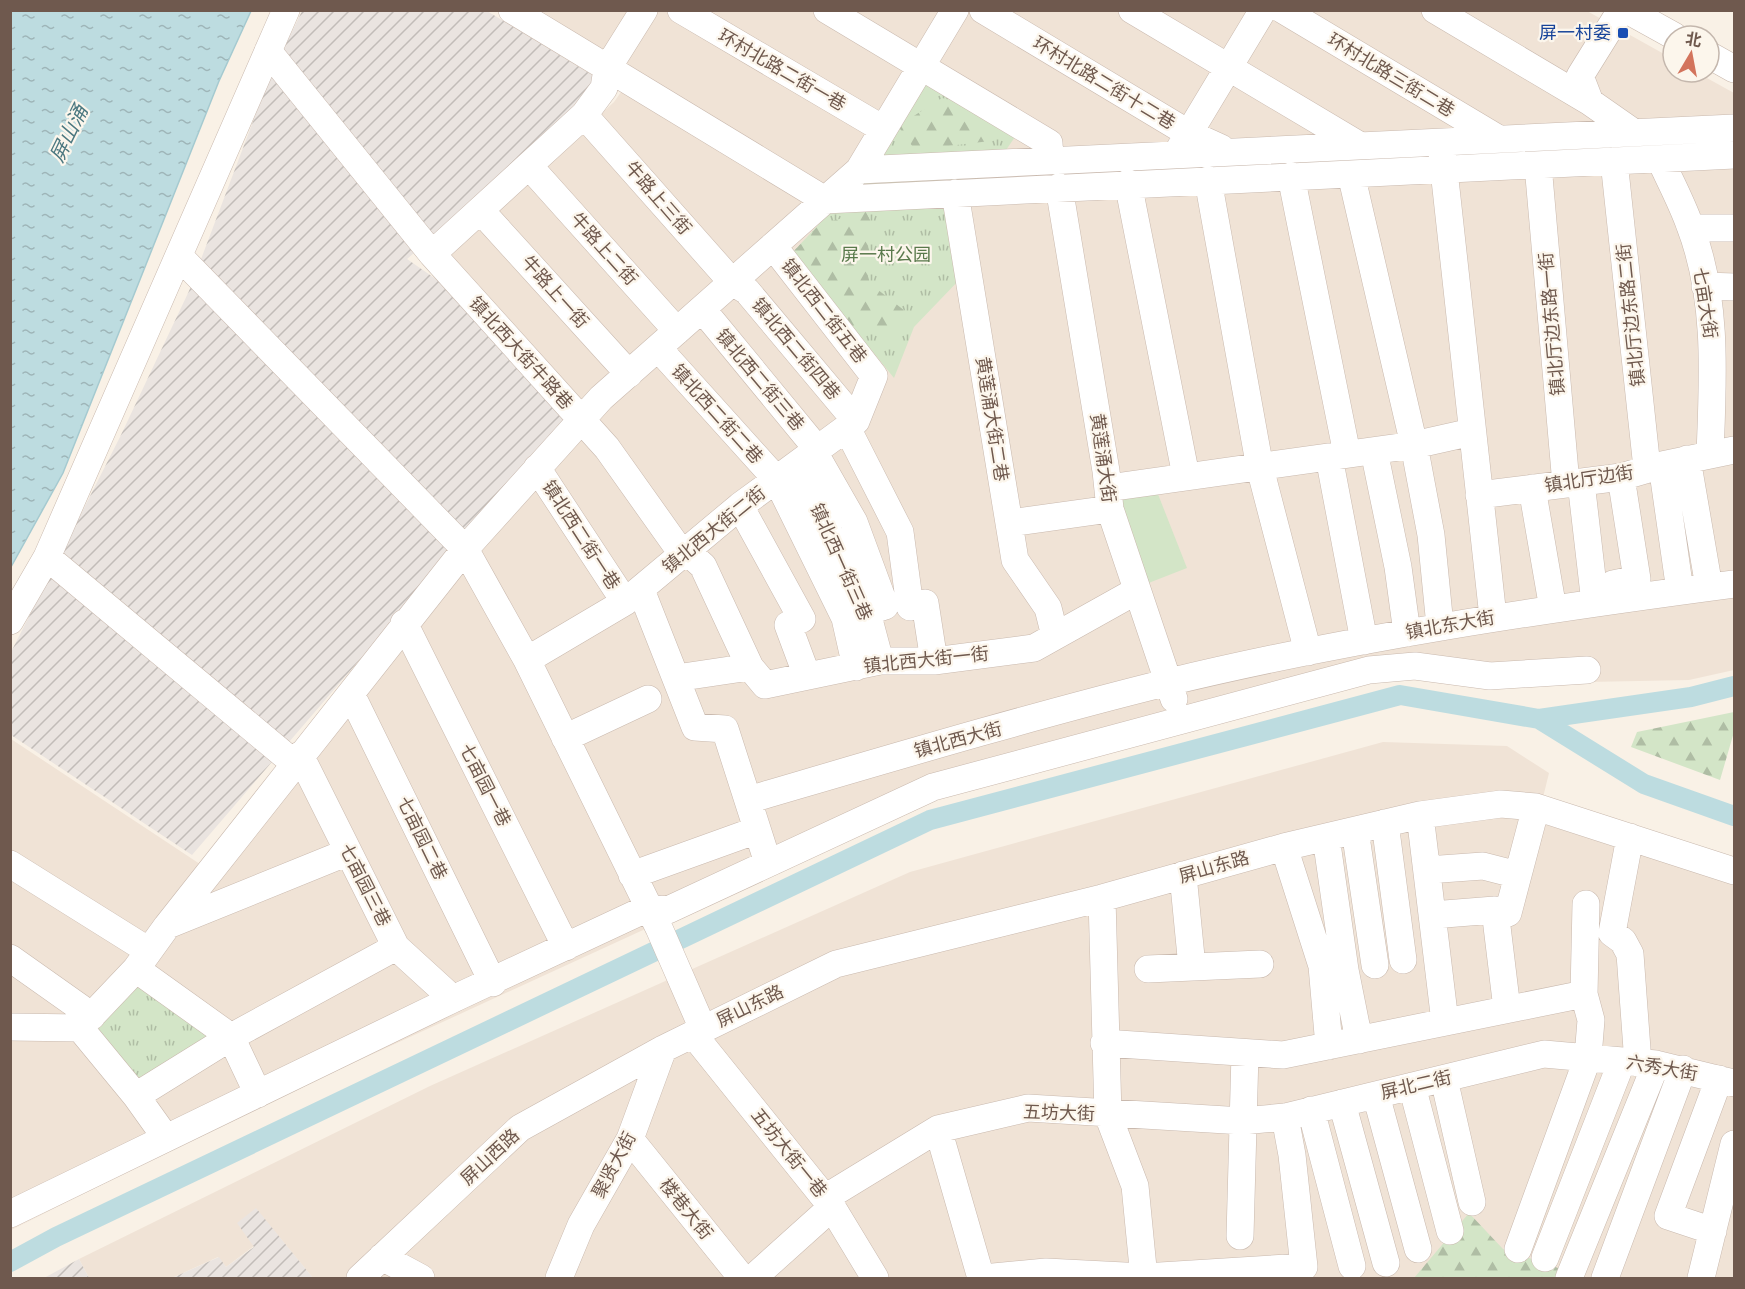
<svg xmlns="http://www.w3.org/2000/svg" width="1745" height="1289" viewBox="0 0 1745 1289" font-family="'Nunito Sans','Noto Sans SC',sans-serif">
<defs>
<pattern id="industrial-furrows" width="10" height="10" patternUnits="userSpaceOnUse" patternTransform="scale(1.5)"><rect width="10" height="10" fill="#eae4e0"/><path d="M-1 1l2-2M0 10L10 0M9 11l2-2" fill="none" stroke="#c2bcb8"/></pattern>
<pattern id="grass-tufts" width="24" height="20" patternUnits="userSpaceOnUse" patternTransform="scale(1.5)"><rect width="24" height="20" fill="#d3e5c7"/><path d="M3 7l-1-3M5 7V3M7 7l1-3M15 17l-1-3M17 17v-4M19 17l1-3" fill="none" stroke="#afbda4"/></pattern>
<pattern id="forest-firs" width="22" height="20" patternUnits="userSpaceOnUse" patternTransform="scale(1.5)"><rect width="22" height="20" fill="#d3e5c7"/><path d="M5 1l3.5 6h-7zM16 11l3.5 6h-7z" fill="#afbda4"/></pattern>
<pattern id="water-ripples" width="26" height="14" patternUnits="userSpaceOnUse" patternTransform="scale(1.5)"><rect width="26" height="14" fill="#bddce0"/><path d="M2 4q2-2 4 0t4 0M15 11q2-2 4 0t4 0" fill="none" stroke="#9eb5b8"/></pattern>
</defs>
<rect width="100%" height="100%" fill="#f9f1e6"/>
<path fill="#f0e3d6" d="M 541,11 L 1587,11 L 1673,59 L 1673,72 L 1696,72 L 1734,93 L 1734,670 L 1689,680 L 1487,684 L 1395,674 L 933,797 L 253,1109 L 11,1230 L 11,739 L 215,874 L 423,619 L 440,262 L 614,102 L 636,71 Z
M 1383,742 L 1507,746 L 1549,773 L 1537,822 L 1734,884 L 1734,1278 L 313,1278 L 256,1209 L 254,1246 L 226,1267 L 218,1257 L 172,1278 L 89,1278 L 79,1259 L 430,1086 L 910,872 Z"/>
<path fill="url(#industrial-furrows)" d="M 302,11 L 487,11 L 597,78 L 551,132 L 521,161 L 407,259 L 456,293 L 569,416 L 192,855 L 11,735 L 10,654 L 120,437 L 189,291 L 269,79 Z
M 256,1208 L 313,1278 L 172,1278 L 219,1257 L 226,1267 L 254,1247 L 237,1223 Z
M 79,1259 L 89,1278 L 44,1278 Z"/>
<path fill="url(#grass-tufts)" d="M 925,79 L 1019,131 L 957,222 L 963,276 L 914,327 L 894,378 L 792,253 C 843,200 889,143 925,79 Z
M 138,978 L 216,1035 L 137,1088 L 90,1030 Z"/>
<path fill="url(#forest-firs)" d="M 942,98 L 981,107 L 990,141 L 915,150 L 898,126 Z
M 866,212 L 875,230 L 868,247 L 868,282 L 905,311 L 888,336 L 852,326 L 792,253 L 820,224 Z
M 1734,712 L 1734,732 L 1720,780 L 1631,747 L 1637,732 Z
M 1469,1213 L 1503,1249 L 1561,1269 L 1558,1278 L 1414,1278 Z"/>
<path fill="#d3e5c7" d="M 1154,484 L 1187,568 L 1146,584 L 1112,500 Z"/>
<path fill="url(#water-ripples)" stroke="#a5cad0" stroke-width="1.5" d="M 11,10 L 251,11 L 219,81 L 63,473 L 11,567 Z"/>
<g fill="none" stroke-linecap="round" stroke-linejoin="round">
<path stroke="#bddce0" stroke-width="20" d="M 1539,719 L 1691,697 L 1734,686
M 10,1262 L 56,1237 L 930,820 L 1400,695 L 1539,719 L 1644,784 L 1734,816"/>
<defs>
<path id="minor" d="M 512,10 L 825,200 L 1734,155
M 681,10 L 883,129
M 827,10 L 1049,143 L 1050,160
M 983,10 L 1188,133 L 1221,148
M 1132,10 L 1359,145
M 1283,10 L 1499,139
M 1435,10 L 1590,102
M 1621,10 L 1580,76 L 1590,102 L 1633,132
M 1627,10 L 1674,36
M 268,51 L 432,254 L 607,448 L 683,555 L 693,557 L 703,566 L 750,667
M 1709,55 L 1734,69
M 584,115 L 732,282 L 747,291 L 856,421
M 1180,148 L 1263,10
M 1442,152 L 1493,617
M 1660,159 C 1670,181 1682,203 1690,226 C 1718,299 1713,378 1710,454
M 1614,161 L 1647,468
M 1538,165 L 1566,484
M 530,167 L 677,331
M 859,170 L 1734,128
M 1351,174 L 1414,445 L 1431,535 L 1440,626
M 1291,176 L 1347,454
M 1208,180 L 1260,468 L 1308,652
M 1128,183 L 1186,476
M 1059,187 L 1106,471 L 1110,509 L 1174,699
M 955,193 L 1015,560 L 1048,608 L 1055,636
M 481,211 L 629,374
M 1691,228 L 1734,228
M 432,254 L 584,115 L 604,88 L 607,69 L 644,10
M 179,256 L 465,549 L 527,660 L 659,928 L 703,1029
M 1705,286 L 1734,287
M 702,309 L 818,450 L 818,459 L 854,522 L 885,606 L 867,612
M 658,348 L 777,480 L 845,618 L 856,667
M 847,428 L 900,532 L 910,607 L 925,603 L 934,661
M 1374,451 L 1398,567 L 1407,633
M 1329,457 L 1364,641
M 1687,459 L 1709,587
M 1662,465 L 1680,591
M 797,466 L 867,612 L 880,661
M 537,468 L 625,602
M 1581,482 L 1595,603
M 1108,488 L 1414,445 L 1472,432
M 1532,488 L 1553,609
M 1479,495 L 1621,477 L 1662,465 L 1734,450
M 740,506 L 802,619 L 788,625 L 807,676
M 1009,523 L 1110,509
M 47,557 L 294,763
M 641,590 L 695,727 L 725,729 L 768,863
M 1615,595 L 1613,584 L 1637,579 L 1621,477
M 10,621 L 47,557 L 286,10
M 404,623 L 566,947
M 527,660 L 625,602 L 740,506 L 856,421 L 874,376 L 773,246
M 676,678 L 750,667 L 765,685 L 880,661 L 934,661 L 1034,648 L 1136,591
M 351,694 L 493,983
M 565,738 L 648,699
M 300,755 L 396,947 L 453,999
M 748,800 C 888,759 1028,717 1169,682 C 1355,637 1545,609 1734,584
M 1420,815 L 1445,1022
M 1385,823 L 1403,960
M 1355,830 L 1375,965
M 1326,837 L 1345,970 L 1359,1040
M 1630,837 L 1612,933 L 1623,941 L 1630,954 L 1638,1063
M 1284,847 L 1322,966 L 1329,1046
M 10,864 L 149,951
M 1427,870 L 1483,866 L 1518,875
M 632,875 L 757,830
M 1183,875 L 1192,967
M 1102,898 L 1108,1115 L 1135,1186 L 1144,1278
M 1495,910 L 1507,1009
M 1432,915 L 1495,910 L 1508,913 L 1536,807
M 168,925 L 348,852
M 10,958 L 92,1016
M 136,969 L 231,1037 L 258,1094
M 1148,969 L 1260,964
M 10,1027 L 80,1028 L 136,969 L 167,926 L 465,549 L 601,398 L 859,170 L 955,10
M 80,1028 L 136,1096 L 166,1138
M 693,1034 L 832,1207 L 875,1278
M 1104,1043 L 1283,1055 L 1584,994
M 1444,1079 L 1472,1202
M 1412,1086 L 1450,1231
M 1376,1095 L 1418,1249
M 136,1096 L 231,1037 L 396,947
M 1342,1103 L 1386,1263
M 1311,1110 L 1352,1266
M 938,1129 L 981,1278
M 630,1139 L 742,1278
M 825,1198 L 938,1129 L 1028,1108 L 1243,1121 L 1285,1117 L 1544,1054 L 1656,1064 L 1734,1083
M 10,1214 L 453,999 L 648,908 L 668,910 L 933,787 L 1369,670 L 1415,666 L 1490,676 L 1587,670
M 1713,1231 L 1668,1216 L 1719,1079
M 1240,1236 L 1245,1053
M 1518,1249 L 1588,1057 L 1591,1020 L 1584,994 L 1586,904
M 382,1257 L 421,1278
M 1545,1258 L 1622,1061
M 360,1278 L 520,1128 L 663,1049 L 836,964 L 1102,898 L 1284,847 L 1420,815 L 1501,804 L 1536,807 L 1734,871
M 559,1278 L 581,1225 L 630,1139 L 663,1049
M 753,1278 L 832,1207
M 983,1278 L 1046,1272 L 1144,1277 L 1304,1267 L 1292,1155 L 1285,1117
M 1569,1278 L 1656,1064
M 1605,1278 L 1683,1069
M 1701,1278 L 1734,1144"/>
</defs>
<use href="#minor" stroke="#c9b9ae" stroke-width="28"/>
<use href="#minor" stroke="#fff" stroke-width="27"/>
</g>
<rect fill="#1a4fb4" stroke="#fcf6ec" stroke-width="2" x="1617" y="27" width="12" height="12" rx="3"/>
<g text-anchor="middle" dominant-baseline="central" stroke-width="4.5" stroke-linejoin="round" paint-order="stroke">
<g font-size="18" fill="#164399" stroke="#fcf6ec" text-anchor="end">
<text x="1611" y="33">屏一村委</text>
</g>
<g font-size="18" fill="#6f594e" stroke="#fcf6ec">
<text transform="translate(782 70) rotate(30)">环村北路二街一巷</text>
<text transform="translate(1391 75) rotate(31)">环村北路三街二巷</text>
<text transform="translate(1104 83) rotate(31)">环村北路二街十二巷</text>
<text transform="translate(658 198) rotate(49)">牛路上三街</text>
<text transform="translate(604 249) rotate(48)">牛路上二街</text>
<text transform="translate(555 292) rotate(48)">牛路上一街</text>
<text transform="translate(1705 303) rotate(81)">七亩大街</text>
<text transform="translate(824 311) rotate(52)">镇北西二街五巷</text>
<text transform="translate(1631 315) rotate(-96)">镇北厅边东路二街</text>
<text transform="translate(1552 324) rotate(-95)">镇北厅边东路一街</text>
<text transform="translate(796 349) rotate(50)">镇北西二街四巷</text>
<text transform="translate(521 353) rotate(48)">镇北西大街牛路巷</text>
<text transform="translate(760 380) rotate(50)">镇北西二街三巷</text>
<text transform="translate(717 414) rotate(48)">镇北西二街二巷</text>
<text transform="translate(992 419) rotate(81)">黄莲涌大街二巷</text>
<text transform="translate(1103 458) rotate(82)">黄莲涌大街</text>
<text transform="translate(1589 479) rotate(-9)">镇北厅边街</text>
<text transform="translate(714 530) rotate(-39)">镇北西大街二街</text>
<text transform="translate(581 535) rotate(57)">镇北西二街一巷</text>
<text transform="translate(841 562) rotate(66)">镇北西一街三巷</text>
<text transform="translate(1450 625) rotate(-10)">镇北东大街</text>
<text transform="translate(926 660) rotate(-6)">镇北西大街一街</text>
<text transform="translate(958 740) rotate(-15)">镇北西大街</text>
<text transform="translate(485 785) rotate(63)">七亩园一巷</text>
<text transform="translate(422 838) rotate(64)">七亩园二巷</text>
<text transform="translate(1214 867) rotate(-16)">屏山东路</text>
<text transform="translate(365 885) rotate(63)">七亩园三巷</text>
<text transform="translate(750 1006) rotate(-26)">屏山东路</text>
<text transform="translate(1662 1068) rotate(10)">六秀大街</text>
<text transform="translate(1416 1085) rotate(-13)">屏北二街</text>
<text transform="translate(1059 1113) rotate(2)">五坊大街</text>
<text transform="translate(789 1153) rotate(51)">五坊大街一巷</text>
<text transform="translate(490 1157) rotate(-43)">屏山西路</text>
<text transform="translate(614 1165) rotate(-62)">聚贤大街</text>
<text transform="translate(686 1209) rotate(51)">楼巷大街</text>
</g>
<g font-size="18" fill="#59794b" stroke="#fcf6ec">
<text x="886" y="255">屏一村公园</text>
</g>
<g font-size="20" font-style="italic" fill="#4c7880" stroke="#fcf6ec">
<text transform="translate(69 134) rotate(-64)">屏山涌</text>
</g>
</g>
<rect width="1745" height="1289" fill="none" stroke="#6f594e" stroke-width="24"/>
<g transform="translate(1691 54) rotate(10)"><circle r="28" fill="#fcf6ec" stroke="#c4b7ad" stroke-width="1.5"/>
<path d="M0-4.5L10 22L0 15L-10 22Z" fill="#d3745c"/>
<text y="-9" font-size="16" font-weight="bold" text-anchor="middle" fill="#6f594e">北</text>
</g>
</svg>
